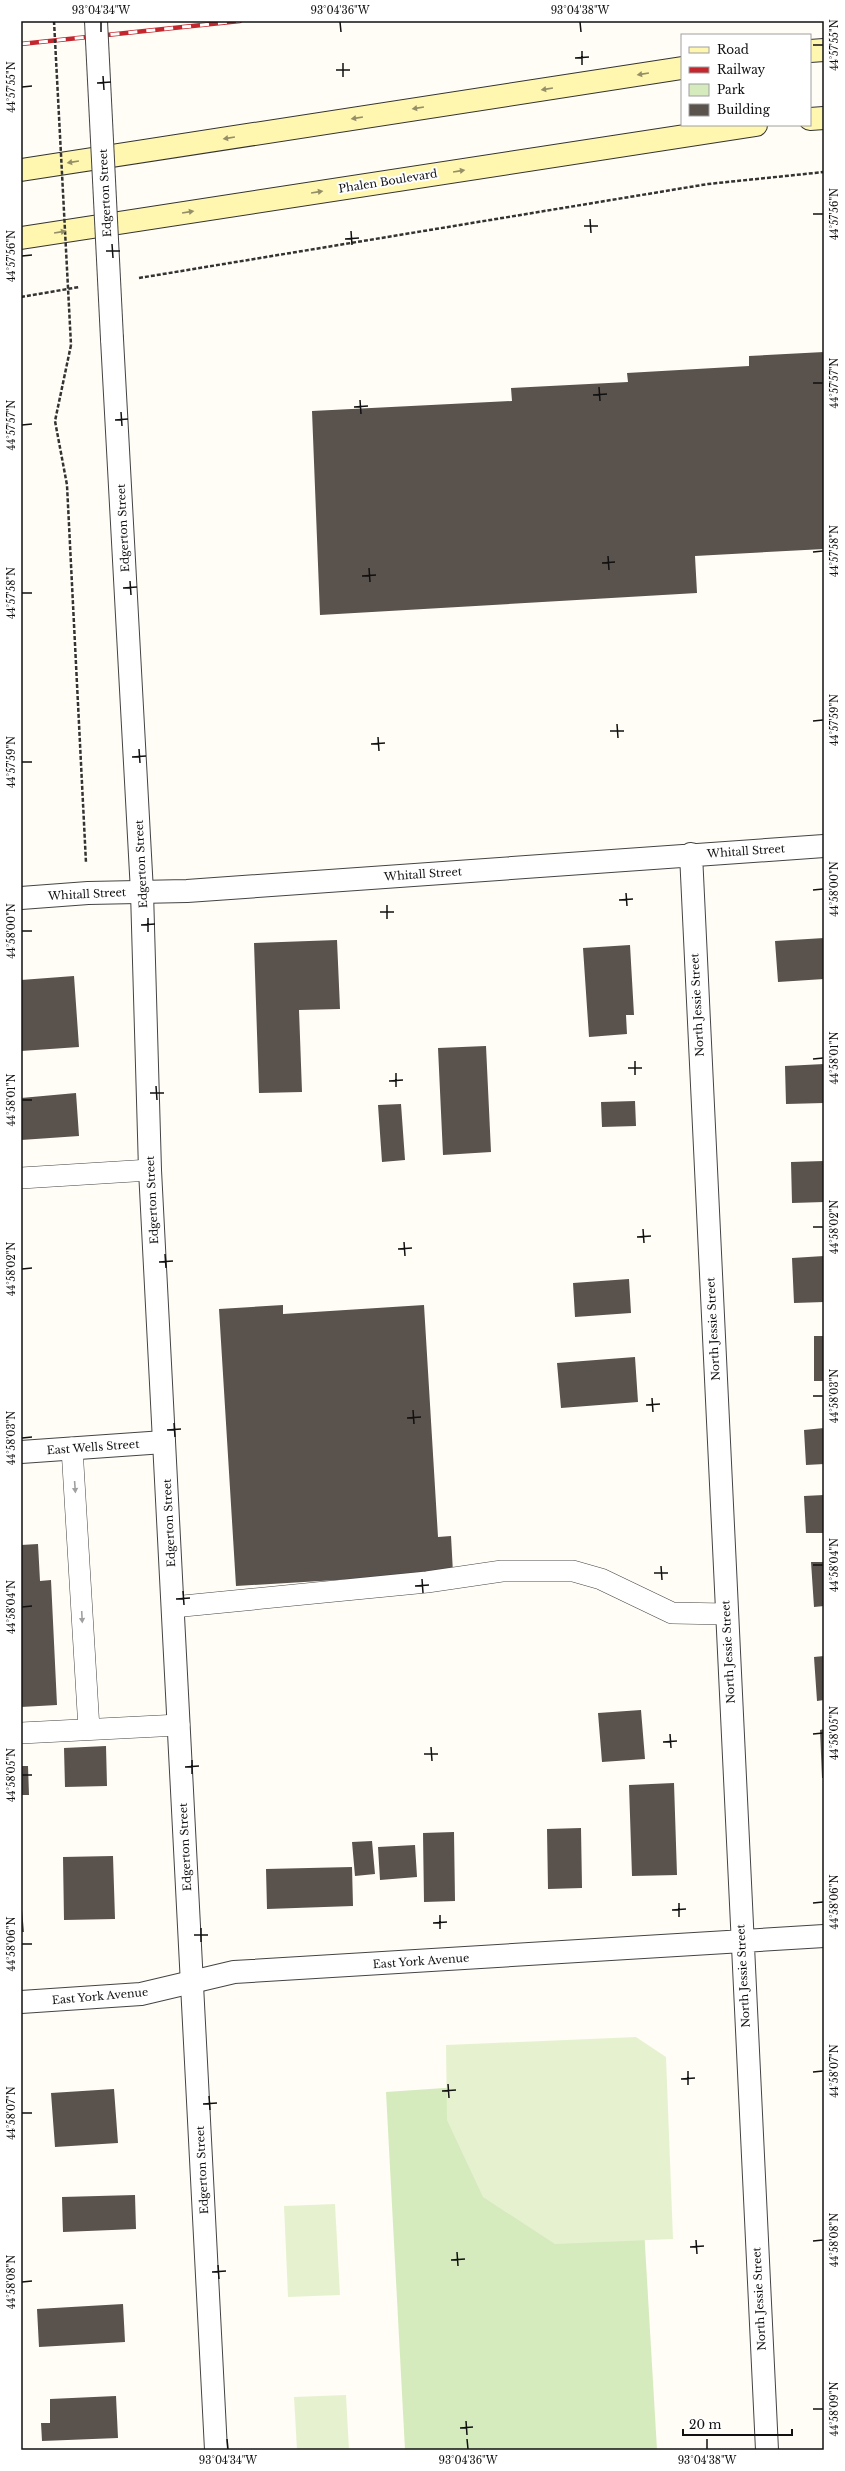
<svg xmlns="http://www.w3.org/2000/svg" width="845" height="2471" viewBox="0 0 845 2471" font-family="'Libre Baskerville',serif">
<rect width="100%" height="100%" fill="#fffdf5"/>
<path fill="#d5ebbd" d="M 635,2075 L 657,2450 L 405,2450 L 386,2092 Z"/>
<path fill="#e6f2cf" d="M 636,2037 L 666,2057 L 673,2239 L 555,2244 L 483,2197 L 447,2120 L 446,2045 Z
M 335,2204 L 340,2295 L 288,2297 L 284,2206 Z
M 346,2395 L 349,2450 L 297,2450 L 294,2397 Z"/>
<path fill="#5a524d" d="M 824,352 L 824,549 L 695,556 L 697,593 L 320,615 L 312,411 L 512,401 L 511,388 L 628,382 L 627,373 L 749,366 L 749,356 Z
M 824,938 L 824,979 L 778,982 L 775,941 Z
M 337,940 L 340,1009 L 299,1010 L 302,1092 L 259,1093 L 254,943 Z
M 630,945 L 634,1015 L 626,1015 L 627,1034 L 589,1037 L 583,948 Z
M 74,976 L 79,1047 L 21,1051 L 21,980 Z
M 486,1046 L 491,1152 L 443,1155 L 438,1048 Z
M 824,1064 L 824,1103 L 786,1104 L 785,1066 Z
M 76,1093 L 79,1136 L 21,1140 L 21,1098 Z
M 635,1101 L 636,1126 L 602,1127 L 601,1102 Z
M 401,1104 L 405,1160 L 382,1162 L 378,1105 Z
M 824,1161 L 824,1202 L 792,1203 L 791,1162 Z
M 824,1256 L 824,1302 L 794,1303 L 792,1258 Z
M 629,1279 L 631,1313 L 575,1317 L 573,1283 Z
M 283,1305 L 283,1314 L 424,1305 L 438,1537 L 451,1536 L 453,1573 L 236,1586 L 219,1309 Z
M 814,1336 L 824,1336 L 824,1381 L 814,1381 Z
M 635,1357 L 638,1402 L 561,1408 L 557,1363 Z
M 824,1428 L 824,1464 L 806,1465 L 804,1430 Z
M 824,1495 L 824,1533 L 806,1533 L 804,1496 Z
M 38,1544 L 40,1581 L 51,1580 L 57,1705 L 21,1707 L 21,1545 Z
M 811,1562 L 824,1562 L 824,1606 L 814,1607 Z
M 824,1656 L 824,1700 L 817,1701 L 814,1657 Z
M 641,1710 L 645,1759 L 602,1762 L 598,1713 Z
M 824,1729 L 824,1778 L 822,1778 L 820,1730 Z
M 106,1746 L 107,1786 L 65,1787 L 64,1748 Z
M 21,1766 L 28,1766 L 29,1795 L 21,1795 Z
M 674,1783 L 677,1875 L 632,1876 L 629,1785 Z
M 581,1828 L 582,1888 L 548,1889 L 547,1829 Z
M 454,1832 L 455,1901 L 424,1902 L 423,1833 Z
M 372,1841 L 375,1874 L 355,1876 L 352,1842 Z
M 415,1845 L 417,1877 L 380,1880 L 378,1847 Z
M 113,1856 L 115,1919 L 64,1920 L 63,1857 Z
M 352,1867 L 353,1906 L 267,1909 L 266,1869 Z
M 21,1899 L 24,1932 L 21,1932 Z
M 114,2089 L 118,2143 L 55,2147 L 51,2093 Z
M 135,2195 L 136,2229 L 63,2232 L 62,2197 Z
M 123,2304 L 125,2342 L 39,2347 L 37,2309 Z
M 116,2396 L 118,2438 L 42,2441 L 41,2423 L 50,2423 L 50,2399 Z"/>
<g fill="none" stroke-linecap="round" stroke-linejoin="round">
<defs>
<path id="service" d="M 21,1178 L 150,1170
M 72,1448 L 89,1729
M 173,1607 L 427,1582 L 502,1571 L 573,1571 L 601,1579 L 672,1613 L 726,1614
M 21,1733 L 179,1725"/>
<path id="minor" d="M 691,854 L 767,2450
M 21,898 L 88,893 L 187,891 L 824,846
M 21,1452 L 164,1442
M 21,2002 L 141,1994 L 234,1972 L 824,1936"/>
<path id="tertiary" d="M 112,339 L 142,892 L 150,1170 L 216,2450"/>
<path id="secondary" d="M 810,51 L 824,50
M 810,119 L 824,118
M 21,170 L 682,68
M 21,238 L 756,125"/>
</defs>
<use href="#service" stroke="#444" stroke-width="22"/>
<use href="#minor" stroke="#444" stroke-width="24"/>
<use href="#tertiary" stroke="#444" stroke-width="24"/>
<use href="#secondary" stroke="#333" stroke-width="24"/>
<path stroke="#333" stroke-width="2.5" stroke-dasharray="4 2" stroke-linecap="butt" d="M 139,278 L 708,184 L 824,172
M 21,297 L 79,287
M 71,345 L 55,421 L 67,485 L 86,863"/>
<use href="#service" stroke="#fff" stroke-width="21"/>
<use href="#minor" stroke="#fff" stroke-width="22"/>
<use href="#tertiary" stroke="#fff" stroke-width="22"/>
<use href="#secondary" stroke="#fff6b0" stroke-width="22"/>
<defs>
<path id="rail" d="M 21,44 L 240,21"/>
</defs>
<use href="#rail" stroke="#c4262e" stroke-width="4.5"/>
<use href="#rail" stroke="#fff" stroke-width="3" stroke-dasharray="9" stroke-linecap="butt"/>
<defs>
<path id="tertiary-bridge" d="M 96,21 L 112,339"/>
</defs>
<use href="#tertiary-bridge" stroke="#444" stroke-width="24" stroke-linecap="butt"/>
<path stroke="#333" stroke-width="2.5" stroke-dasharray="4 2" stroke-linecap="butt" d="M 54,21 L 71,345"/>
<use href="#tertiary-bridge" stroke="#fff" stroke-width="22"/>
</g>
<defs><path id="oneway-solid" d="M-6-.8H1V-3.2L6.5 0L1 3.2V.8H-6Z"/></defs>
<g fill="#948f68">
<use href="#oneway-solid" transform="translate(643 74) rotate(171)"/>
<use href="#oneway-solid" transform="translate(547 89) rotate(171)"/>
<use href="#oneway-solid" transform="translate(418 108) rotate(171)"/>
<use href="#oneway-solid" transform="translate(357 118) rotate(171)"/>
<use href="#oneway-solid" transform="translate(229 138) rotate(171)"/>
<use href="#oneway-solid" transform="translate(73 162) rotate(171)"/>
<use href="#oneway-solid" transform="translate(459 171) rotate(-9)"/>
<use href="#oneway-solid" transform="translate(317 192) rotate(-9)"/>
<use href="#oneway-solid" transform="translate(188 212) rotate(-9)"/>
<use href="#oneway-solid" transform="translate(60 232) rotate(-9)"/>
</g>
<g fill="#a0a0a0">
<use href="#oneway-solid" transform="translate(75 1487) rotate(86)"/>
<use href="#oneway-solid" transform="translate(82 1617) rotate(87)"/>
</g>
<path fill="none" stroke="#111" stroke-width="1.5" d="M 101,22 L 101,32M 340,22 L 341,32M 580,22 L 581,32M 813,45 L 823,45M 582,51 L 582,65M 575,58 L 589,57M 343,63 L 343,77M 336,70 L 350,70M 103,76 L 104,90M 97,83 L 111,82M 22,87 L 32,86M 813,214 L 823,214M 590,219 L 591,233M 584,226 L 598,226M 351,231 L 352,245M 345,239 L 359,238M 112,244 L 113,258M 106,251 L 120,251M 22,256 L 32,255M 813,383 L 823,383M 599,387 L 600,401M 593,395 L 607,394M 360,400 L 361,414M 354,407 L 368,406M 121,412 L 122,426M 115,420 L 128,419M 22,425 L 32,424M 813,552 L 823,551M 608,556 L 609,570M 602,563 L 615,562M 369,568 L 370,582M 362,576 L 376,575M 130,581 L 131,595M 123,588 L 137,587M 22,593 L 32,593M 813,721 L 823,720M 617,724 L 618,738M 610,731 L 624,731M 378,737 L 379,751M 371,744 L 385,743M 139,749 L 140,763M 132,757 L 146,756M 22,762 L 32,762M 813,890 L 823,889M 626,893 L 627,906M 619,900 L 633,899M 387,905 L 387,919M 380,912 L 394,912M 148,918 L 148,932M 141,925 L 155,924M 22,931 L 32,931M 813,1059 L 823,1058M 635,1061 L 635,1075M 628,1068 L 642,1068M 396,1073 L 396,1087M 389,1081 L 403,1080M 156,1086 L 157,1100M 150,1093 L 164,1093M 22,1100 L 32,1100M 813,1227 L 823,1227M 643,1229 L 644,1243M 637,1237 L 651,1236M 404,1242 L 405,1256M 398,1249 L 412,1248M 165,1254 L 166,1268M 159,1262 L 173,1261M 22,1269 L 32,1268M 813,1396 L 823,1396M 652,1398 L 653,1412M 646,1405 L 660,1404M 413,1410 L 414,1424M 407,1418 L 421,1417M 174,1423 L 175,1437M 167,1430 L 181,1429M 22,1438 L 32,1437M 813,1565 L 823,1565M 661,1566 L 662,1580M 654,1573 L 668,1573M 422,1579 L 423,1593M 415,1586 L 429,1585M 183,1591 L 184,1605M 176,1599 L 190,1598M 22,1607 L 32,1606M 670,1734 L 671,1748M 813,1734 L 823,1733M 663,1742 L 677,1741M 431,1747 L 432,1761M 424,1754 L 438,1754M 192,1760 L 192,1774M 185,1767 L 199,1766M 22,1775 L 32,1775M 679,1903 L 679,1917M 813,1903 L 823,1902M 672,1910 L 686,1909M 440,1915 L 440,1929M 433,1923 L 447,1922M 201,1928 L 201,1942M 194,1935 L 208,1935M 22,1944 L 32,1944M 688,2071 L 688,2085M 813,2072 L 823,2071M 681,2079 L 695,2078M 448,2084 L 449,2098M 442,2091 L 456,2090M 209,2096 L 210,2110M 203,2104 L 217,2103M 22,2113 L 32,2113M 696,2240 L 697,2254M 813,2241 L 823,2240M 690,2247 L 704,2246M 457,2252 L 458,2266M 451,2260 L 465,2259M 218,2265 L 219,2279M 212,2272 L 226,2271M 22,2282 L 32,2281M 813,2409 L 823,2409M 466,2421 L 467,2435M 460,2428 L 473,2427M 227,2439 L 228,2449M 467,2439 L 468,2449M 707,2439 L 707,2449"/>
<g text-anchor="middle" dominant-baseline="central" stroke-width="4" stroke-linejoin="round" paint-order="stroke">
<g font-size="11" fill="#111" stroke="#fff">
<text transform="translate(388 181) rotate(-9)">Phalen Boulevard</text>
<text transform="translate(105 193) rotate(-93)">Edgerton Street</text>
<text transform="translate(123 528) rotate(-93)">Edgerton Street</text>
<text transform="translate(746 851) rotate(-4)">Whitall Street</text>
<text transform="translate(141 864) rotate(-93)">Edgerton Street</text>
<text transform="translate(423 874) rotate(-4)">Whitall Street</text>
<text transform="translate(87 894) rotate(-3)">Whitall Street</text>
<text transform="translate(697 1005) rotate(-93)">North Jessie Street</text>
<text transform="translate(152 1200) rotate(-93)">Edgerton Street</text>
<text transform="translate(713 1329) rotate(-93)">North Jessie Street</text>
<text transform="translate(93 1447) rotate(-4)">East Wells Street</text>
<text transform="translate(169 1523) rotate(-93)">Edgerton Street</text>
<text transform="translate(728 1652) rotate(-93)">North Jessie Street</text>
<text transform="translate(185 1847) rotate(-93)">Edgerton Street</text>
<text transform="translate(421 1961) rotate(-4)">East York Avenue</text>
<text transform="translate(743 1976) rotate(-93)">North Jessie Street</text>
<text transform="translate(100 1996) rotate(-5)">East York Avenue</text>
<text transform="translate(202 2170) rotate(-93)">Edgerton Street</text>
<text transform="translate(759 2299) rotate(-93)">North Jessie Street</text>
</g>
</g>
<rect width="845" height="2471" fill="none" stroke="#ffffff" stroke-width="44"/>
<rect x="681" y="34" width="130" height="92" fill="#ffffff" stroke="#a0a0a0"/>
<rect x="689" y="47" width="20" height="6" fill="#fff6b0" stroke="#a0a0a0"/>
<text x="717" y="54" font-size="12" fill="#111111">Road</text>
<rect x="689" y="67" width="20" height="6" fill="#c4262e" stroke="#a0a0a0"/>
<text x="717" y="74" font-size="12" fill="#111111">Railway</text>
<rect x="689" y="84" width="20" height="12" fill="#d5ebbd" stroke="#a0a0a0"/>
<text x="717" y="94" font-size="12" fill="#111111">Park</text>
<rect x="689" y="104" width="20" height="12" fill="#5a524d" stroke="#a0a0a0"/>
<text x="717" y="114" font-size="12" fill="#111111">Building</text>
<path d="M683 2429v6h109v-6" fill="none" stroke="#111111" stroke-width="2"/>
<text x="689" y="2429" font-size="12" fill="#111111" stroke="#ffffff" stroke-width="3" paint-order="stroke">20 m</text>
<rect x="22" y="22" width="801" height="2427" fill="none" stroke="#111" stroke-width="1.5"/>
<g font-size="10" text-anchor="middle" fill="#111">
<text x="101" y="14">93°04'34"W</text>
<text x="340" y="14">93°04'36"W</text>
<text x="580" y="14">93°04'38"W</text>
<text transform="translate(834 45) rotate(-90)" y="4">44°57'55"N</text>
<text transform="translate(11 87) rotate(-90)" y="4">44°57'55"N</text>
<text transform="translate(834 214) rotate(-90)" y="4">44°57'56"N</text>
<text transform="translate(11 256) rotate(-90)" y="4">44°57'56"N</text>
<text transform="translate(834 383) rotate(-90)" y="4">44°57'57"N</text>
<text transform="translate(11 425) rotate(-90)" y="4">44°57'57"N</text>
<text transform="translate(834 551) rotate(-90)" y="4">44°57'58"N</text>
<text transform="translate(11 593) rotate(-90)" y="4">44°57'58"N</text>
<text transform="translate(834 720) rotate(-90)" y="4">44°57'59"N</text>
<text transform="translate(11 762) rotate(-90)" y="4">44°57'59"N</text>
<text transform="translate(834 889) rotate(-90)" y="4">44°58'00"N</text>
<text transform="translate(11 931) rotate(-90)" y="4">44°58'00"N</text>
<text transform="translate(834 1058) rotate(-90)" y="4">44°58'01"N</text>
<text transform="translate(11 1100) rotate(-90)" y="4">44°58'01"N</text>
<text transform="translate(834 1227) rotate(-90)" y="4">44°58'02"N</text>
<text transform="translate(11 1269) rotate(-90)" y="4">44°58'02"N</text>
<text transform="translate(834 1396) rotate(-90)" y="4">44°58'03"N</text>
<text transform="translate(11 1438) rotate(-90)" y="4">44°58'03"N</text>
<text transform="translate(834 1565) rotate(-90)" y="4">44°58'04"N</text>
<text transform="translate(11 1607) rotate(-90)" y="4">44°58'04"N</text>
<text transform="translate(834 1733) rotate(-90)" y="4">44°58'05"N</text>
<text transform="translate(11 1775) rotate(-90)" y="4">44°58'05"N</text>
<text transform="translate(834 1902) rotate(-90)" y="4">44°58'06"N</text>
<text transform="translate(11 1944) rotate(-90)" y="4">44°58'06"N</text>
<text transform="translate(834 2071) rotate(-90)" y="4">44°58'07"N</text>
<text transform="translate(11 2113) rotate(-90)" y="4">44°58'07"N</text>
<text transform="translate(834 2240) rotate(-90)" y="4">44°58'08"N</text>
<text transform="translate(11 2282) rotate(-90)" y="4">44°58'08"N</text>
<text transform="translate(834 2409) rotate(-90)" y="4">44°58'09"N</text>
<text x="228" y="2464">93°04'34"W</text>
<text x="468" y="2464">93°04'36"W</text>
<text x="707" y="2464">93°04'38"W</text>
</g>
</svg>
